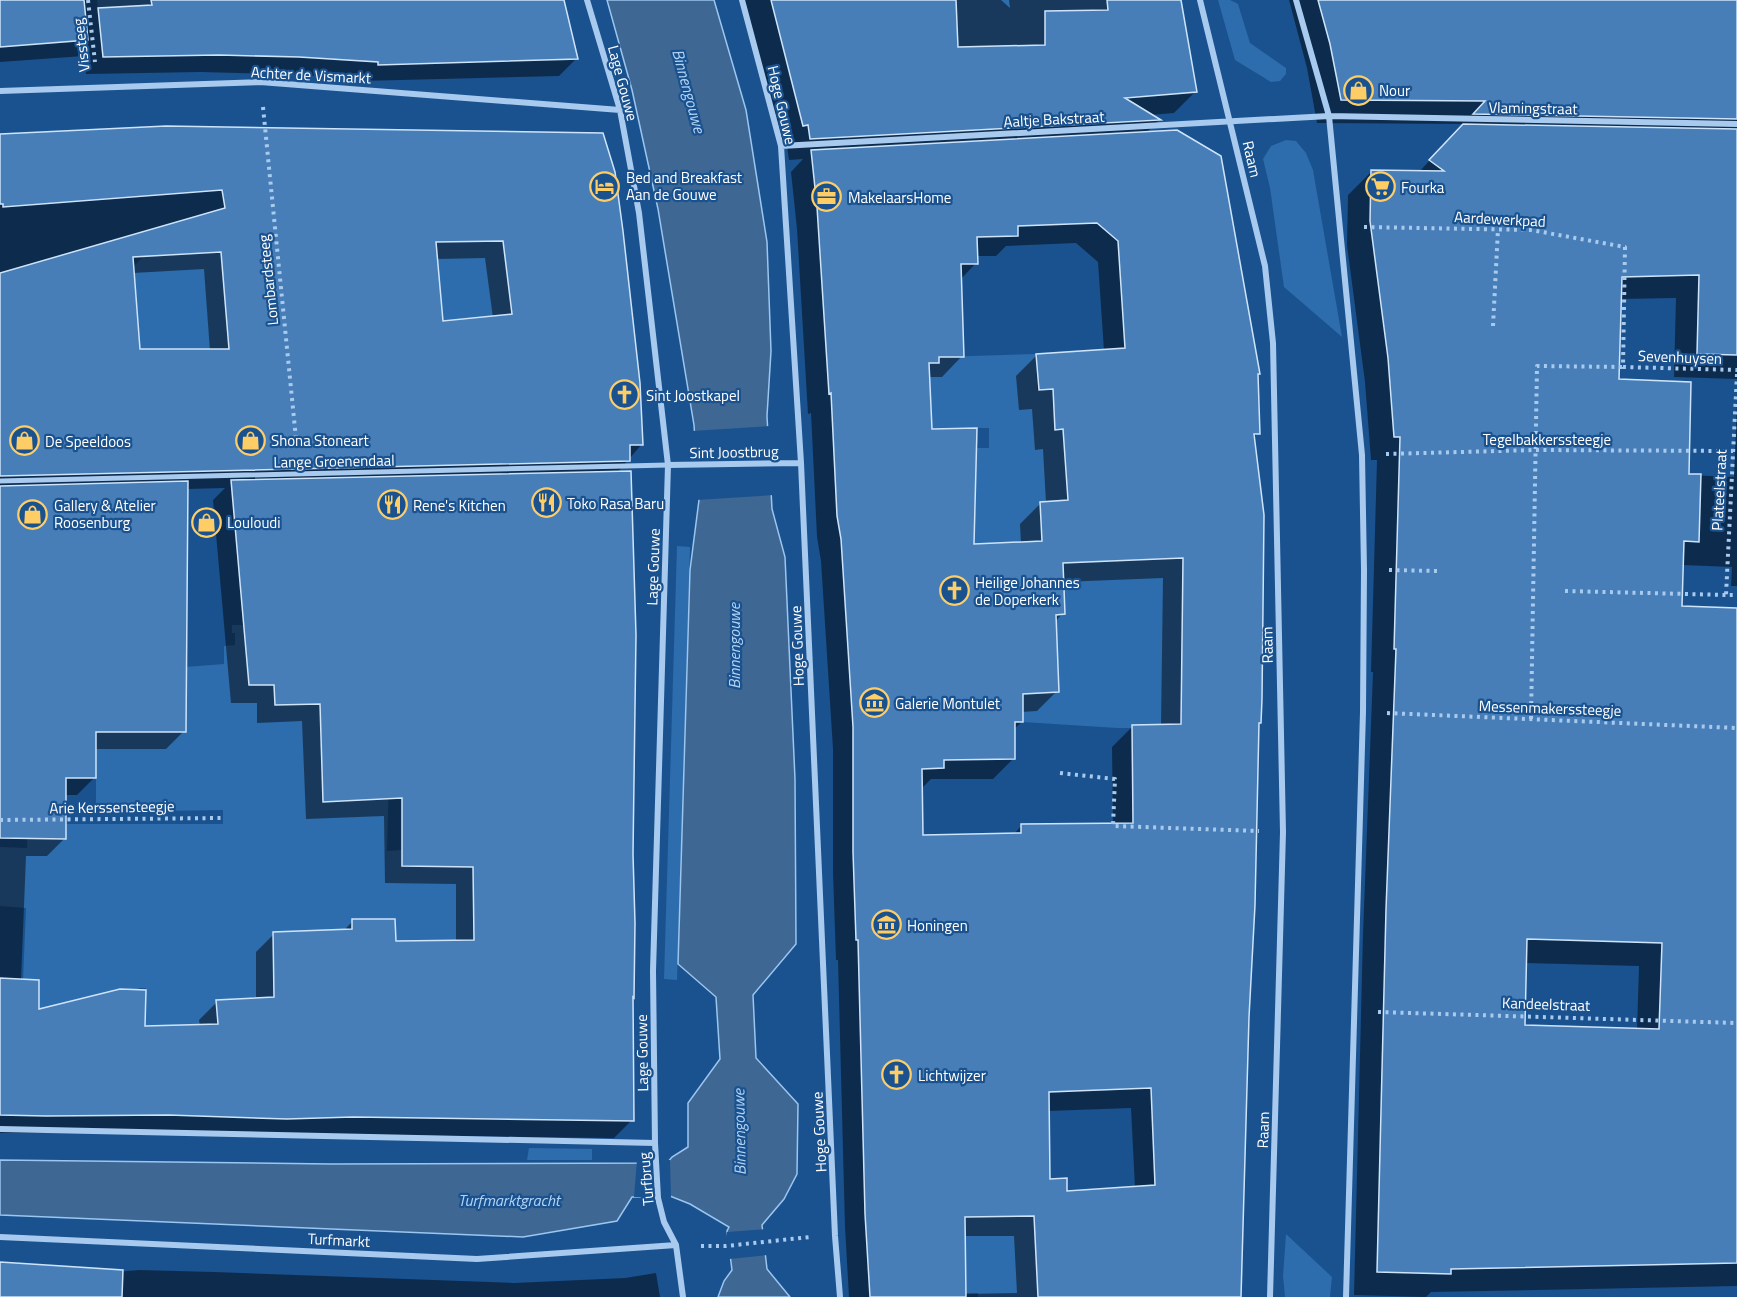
<svg xmlns="http://www.w3.org/2000/svg" width="1737" height="1297" viewBox="0 0 1737 1297" font-family="'Titillium Web',sans-serif">
<rect width="100%" height="100%" fill="#1a528f"/>
<path fill="#2d6cad" d="M 97,0 L 151,0 L 152,5 L 98,8 Z
M 956,0 L 1107,0 L 1108,9 L 1045,11 L 1045,45 L 958,47 Z
M 1218,0 L 1230,0 L 1238,4 L 1250,43 L 1286,68 L 1286,74 L 1280,81 L 1271,82 L 1235,60 Z
M 1286,140 L 1296,141 L 1306,153 L 1313,170 L 1342,337 L 1284,287 L 1270,188 L 1263,159 L 1271,146 Z
M 481,196 L 503,242 L 517,314 L 470,375 L 429,303 L 441,301 L 437,251 L 364,256 L 429,243 L 480,241 Z
M 220,240 L 229,349 L 141,359 L 134,266 L 144,256 Z
M 1036,354 L 1037,390 L 1053,389 L 1055,430 L 1063,429 L 1068,500 L 1040,502 L 1042,531 L 1076,562 L 1207,557 L 1204,724 L 1132,725 L 1131,728 L 1117,728 L 1023,722 L 1022,681 L 1059,691 L 1058,667 L 1049,667 L 943,546 L 975,515 L 976,482 L 957,448 L 989,448 L 989,428 L 924,428 L 929,363 L 939,363 L 939,357 Z
M 677,546 L 690,547 L 677,980 L 664,979 Z
M 376,583 L 376,608 L 378,608 L 377,674 L 370,743 L 386,746 L 385,778 L 389,778 L 387,851 L 402,850 L 402,863 L 425,866 L 473,867 L 474,908 L 480,909 L 476,940 L 411,940 L 410,966 L 396,966 L 396,932 L 392,932 L 392,919 L 352,919 L 352,941 L 286,941 L 286,932 L 273,932 L 274,997 L 252,997 L 252,1029 L 234,1030 L 233,999 L 217,1000 L 219,1050 L 212,1051 L 212,1024 L 145,1026 L 146,988 L 139,988 L 138,990 L 114,989 L 111,1030 L 80,1028 L 81,999 L 63,1003 L 61,1014 L 39,1014 L 39,980 L 32,980 L 32,1003 L 13,1002 L 15,980 L 23,980 L 26,908 L 0,906 L 0,847 L 27,848 L 28,822 L 45,824 L 46,839 L 66,839 L 66,824 L 223,824 L 223,810 L 96,812 L 96,731 L 186,732 L 185,667 L 224,664 L 224,646 L 235,645 L 235,633 L 232,633 L 232,625 L 244,625 L 249,685 L 274,685 L 275,705 L 320,704 L 323,802 L 353,801 L 346,616 L 315,618 L 316,640 L 257,643 L 254,589 Z
M 529,1148 L 592,1149 L 592,1160 L 527,1160 Z
M 1050,1181 L 1036,1245 L 1038,1297 L 978,1297 L 978,1293 L 963,1293 L 966,1275 L 966,1217 Z
M 1286,1234 L 1332,1277 L 1330,1297 L 1285,1297 L 1283,1276 Z"/>
<path fill="#3f6793" stroke="#9bc6f0" stroke-width="1.5" d="M 607,0 L 714,0 L 746,110 L 767,242 L 771,351 L 767,416 L 772,509 L 785,557 L 795,779 L 796,944 L 753,995 L 756,1058 L 798,1104 L 797,1174 L 784,1199 L 762,1225 L 767,1269 L 790,1297 L 718,1297 L 724,1281 L 732,1270 L 727,1231 L 729,1227 L 690,1204 L 670,1196 L 632,1197 L 617,1221 L 523,1237 L 0,1215 L 0,1160 L 331,1164 L 667,1163 L 672,1157 L 688,1147 L 688,1103 L 720,1059 L 716,997 L 678,964 L 690,570 L 699,500 L 694,425 L 658,209 L 632,90 Z"/>
<path fill="#1a528f" d="M 770,426 L 774,495 L 696,500 L 692,431 Z
M 637,1160 L 670,1160 L 671,1197 L 634,1197 Z
M 766,1229 L 768,1255 L 729,1259 L 726,1244 L 727,1232 Z"/>
<path fill="#0007" fill-rule="evenodd" d="M 0,0 L 562,0 L 576,59 L 559,76 L 361,81 L 361,79 L 281,74 L 201,72 L 86,74 L 84,56 L 0,62 Z
M 742,0 L 1001,0 L 1010,8 L 1009,0 L 1175,0 L 1196,91 L 1174,113 L 1150,115 L 1159,120 L 1146,133 L 1256,376 L 1258,433 L 1253,438 L 1257,724 L 1239,1297 L 849,1297 L 845,1227 L 838,960 L 836,960 L 833,873 L 833,749 L 821,561 L 817,537 L 811,413 L 808,414 L 797,229 L 791,172 L 803,159 L 789,160 L 787,146 L 782,147 ZM 1076,243 L 1098,262 L 1104,351 L 1037,355 L 1016,376 L 1019,410 L 1032,409 L 1035,450 L 1043,449 L 1046,503 L 1041,503 L 1020,524 L 1021,544 L 972,546 L 930,430 L 928,377 L 942,377 L 962,356 L 960,280 L 976,263 L 976,256 L 996,256 L 1006,246 ZM 1163,578 L 1161,726 L 1133,726 L 1112,747 L 1113,825 L 1021,826 L 1013,835 L 922,837 L 922,788 L 931,779 L 993,779 L 1014,758 L 1013,730 L 1022,722 L 1021,712 L 1037,711 L 1057,691 L 1055,622 L 1063,613 L 1062,582 ZM 1131,1108 L 1135,1188 L 1066,1192 L 1048,1181 L 1048,1111 ZM 964,1236 L 1014,1236 L 1017,1293 L 965,1294 Z
M 1289,0 L 1737,0 L 1737,379 L 1674,377 L 1676,298 L 1620,299 L 1618,381 L 1688,475 L 1734,477 L 1737,401 L 1737,586 L 1731,586 L 1732,567 L 1682,565 L 1680,608 L 1737,609 L 1737,1286 L 1431,1292 L 1426,1297 L 1354,1295 L 1363,934 L 1373,672 L 1371,672 L 1377,460 L 1371,460 L 1365,382 L 1347,245 L 1348,195 L 1372,171 L 1419,172 L 1463,124 L 1317,123 L 1307,68 ZM 1525,963 L 1639,966 L 1637,1030 L 1523,1027 Z
M 602,134 L 642,444 L 617,473 L 631,854 L 632,1120 L 614,1138 L 149,1132 L 0,1133 L 0,136 ZM 485,258 L 493,318 L 442,323 L 436,259 ZM 204,269 L 210,351 L 139,351 L 133,273 ZM 225,488 L 213,500 L 231,703 L 257,703 L 257,723 L 302,721 L 306,819 L 384,816 L 385,883 L 456,884 L 456,941 L 395,942 L 353,921 L 343,931 L 274,934 L 256,952 L 256,999 L 217,1002 L 199,1020 L 200,1026 L 143,1028 L 38,1011 L 21,980 L 26,856 L 47,856 L 65,838 L 65,795 L 77,795 L 95,777 L 95,749 L 166,749 L 184,731 L 187,489 Z
M 0,1264 L 104,1269 L 103,1273 L 139,1270 L 214,1272 L 514,1283 L 625,1278 L 656,1273 L 660,1297 L 0,1297 Z"/>
<path fill="#477eb8" stroke="#cee4fa" stroke-width="1.5" fill-rule="evenodd" d="M 0,0 L 84,0 L 88,40 L 0,47 Z
M 151,0 L 564,0 L 578,59 L 378,65 L 378,62 L 299,57 L 219,55 L 103,57 L 98,8 L 152,5 Z
M 771,0 L 956,0 L 958,47 L 1045,45 L 1045,11 L 1108,10 L 1107,0 L 1181,0 L 1197,92 L 1125,98 L 1161,120 L 810,139 L 808,125 L 803,126 Z
M 1318,0 L 1737,0 L 1737,119 L 1473,114 L 1485,101 L 1341,100 L 1330,44 Z
M 1463,124 L 1737,129 L 1737,355 L 1697,354 L 1699,275 L 1622,277 L 1619,379 L 1691,382 L 1689,474 L 1701,474 L 1699,542 L 1684,541 L 1682,606 L 1737,608 L 1737,1263 L 1451,1269 L 1451,1274 L 1377,1272 L 1386,909 L 1396,649 L 1394,649 L 1400,437 L 1394,437 L 1388,358 L 1370,221 L 1371,170 L 1444,171 L 1429,160 ZM 1527,939 L 1662,943 L 1659,1029 L 1525,1025 Z
M 166,126 L 603,133 L 615,172 L 623,231 L 640,383 L 643,445 L 630,445 L 630,461 L 0,476 L 0,273 L 225,208 L 222,190 L 3,207 L 3,204 L 0,204 L 0,134 ZM 503,241 L 512,314 L 443,321 L 436,242 ZM 221,252 L 229,349 L 140,349 L 133,257 Z
M 1177,130 L 1221,156 L 1260,374 L 1258,374 L 1260,434 L 1254,434 L 1264,515 L 1262,699 L 1261,723 L 1259,723 L 1255,905 L 1249,1017 L 1241,1297 L 1038,1297 L 1034,1216 L 965,1217 L 966,1297 L 870,1297 L 865,1214 L 858,940 L 856,940 L 853,852 L 853,727 L 841,539 L 837,516 L 831,393 L 829,394 L 817,207 L 811,150 ZM 1097,223 L 1118,241 L 1125,348 L 1036,354 L 1039,390 L 1053,389 L 1055,430 L 1063,429 L 1068,500 L 1040,502 L 1042,541 L 974,544 L 977,428 L 932,429 L 929,363 L 939,363 L 939,357 L 964,357 L 961,264 L 978,264 L 977,237 L 1018,236 L 1018,226 ZM 1183,558 L 1181,724 L 1132,725 L 1133,823 L 1021,824 L 1021,833 L 923,835 L 922,769 L 944,768 L 944,760 L 1015,759 L 1015,722 L 1023,722 L 1023,694 L 1059,692 L 1056,615 L 1065,614 L 1063,563 ZM 1151,1088 L 1155,1185 L 1067,1191 L 1067,1178 L 1050,1179 L 1049,1092 Z
M 631,471 L 636,635 L 633,854 L 635,923 L 634,998 L 633,997 L 634,1121 L 353,1117 L 287,1119 L 168,1115 L 46,1116 L 0,1115 L 0,978 L 39,980 L 39,1009 L 120,989 L 146,990 L 145,1026 L 218,1024 L 216,1000 L 274,997 L 273,932 L 352,929 L 352,919 L 395,919 L 396,941 L 474,940 L 473,867 L 402,866 L 402,798 L 323,802 L 320,704 L 275,705 L 274,685 L 249,685 L 231,480 Z
M 188,481 L 186,732 L 96,732 L 96,778 L 66,778 L 66,839 L 0,838 L 0,486 Z
M 0,1262 L 123,1270 L 122,1297 L 0,1297 Z"/>
<g fill="none" stroke-linecap="round" stroke-linejoin="round">
<path stroke="#a8caee" stroke-width="4" stroke-dasharray="3 4.5" stroke-linecap="butt" d="M 88,0 L 95,62
M 263,107 L 297,449
M 1364,227 L 1531,230 L 1625,247 L 1623,367 L 1737,370
M 1493,326 L 1498,229
M 1737,374 L 1726,595 L 1737,595
M 1386,454 L 1536,450 L 1733,451
M 1389,570 L 1437,571
M 1565,591 L 1726,595
M 1387,713 L 1737,728
M 1531,719 L 1537,366 L 1623,367
M 1060,773 L 1115,779 L 1113,826 L 1259,831
M 0,820 L 223,818
M 1378,1012 L 1737,1023
M 701,1246 L 726,1246 L 810,1237"/>
<path stroke="#a8caee" stroke-width="5" d="M 0,481 L 668,465"/>
<path stroke="#a8caee" stroke-width="6" d="M 587,0 L 620,110 L 639,213 L 668,465 L 653,971 L 655,1143 L 658,1198 L 664,1222 L 676,1245 L 683,1297
M 742,0 L 781,146 L 801,463 L 835,1236 L 840,1297
M 1200,0 L 1265,266 L 1273,343 L 1283,832 L 1270,1297
M 1296,0 L 1329,116 L 1362,455 L 1364,570 L 1363,712 L 1346,1297
M 0,91 L 260,82 L 620,110
M 781,146 L 1329,116 L 1737,124
M 668,465 L 801,463
M 0,1129 L 655,1143
M 0,1237 L 477,1259 L 676,1245"/>
</g>
<defs>
<symbol id="shop-ring" viewBox="-11 -11 22 22"><circle r="9.5" fill="#1a528f" stroke="#ffcd65" stroke-width="1.5"/><path d="M-5-2.5h2.3a2.7 3.5 0 0 1 5.4 0H5L5.5 6h-11ZM-1.5-2.5h3a1.5 2.3 0 0 0-3 0Z" fill="#ffcd65"/></symbol>
<symbol id="hotel-ring" viewBox="-11 -11 22 22"><circle r="9.5" fill="#1a528f" stroke="#ffcd65" stroke-width="1.5"/><path d="M-6-4.5h1.5V1H6V5H4.5V3h-9V5H-6ZM-4 0a1.8 1.8 0 1 1 3.6 0ZM.5 0V-2.5h3Q6-2.5 6 0Z" fill="#ffcd65"/></symbol>
<symbol id="supermarket-ring" viewBox="-11 -11 22 22"><circle r="9.5" fill="#1a528f" stroke="#ffcd65" stroke-width="1.5"/><path d="M-6-5.5h2.5l.6 2H6L4.5 2H-2.5L-4.4-4H-6ZM-1.5 3.2a1.3 1.3 0 1 0 .1 0ZM3 3.2a1.3 1.3 0 1 0 .1 0Z" fill="#ffcd65"/></symbol>
<symbol id="office-ring" viewBox="-11 -11 22 22"><circle r="9.5" fill="#1a528f" stroke="#ffcd65" stroke-width="1.5"/><path d="M-6-3h4V-5.5h4V-3h4V5H-6ZM-1-4.5V-3h2v-1.5ZM-6 0V1H6V0Z" fill="#ffcd65"/></symbol>
<symbol id="church-ring" viewBox="-11 -11 22 22"><circle r="9.5" fill="#1a528f" stroke="#ffcd65" stroke-width="1.5"/><path d="M-1.2-6h2.4v3.5h3.3v2.4h-3.3V6h-2.4V-.1h-3.3v-2.4h3.3Z" fill="#ffcd65"/></symbol>
<symbol id="restaurant-ring" viewBox="-11 -11 22 22"><circle r="9.5" fill="#1a528f" stroke="#ffcd65" stroke-width="1.5"/><path d="M-5-6h1v4h1v-4h1v4h1v-4h1v5L-1.5 .5V6h-2V.5L-5-1ZM5-6V6H3V1.5H1.5Q1.5-4 5-6Z" fill="#ffcd65"/></symbol>
<symbol id="museum-ring" viewBox="-11 -11 22 22"><circle r="9.5" fill="#1a528f" stroke="#ffcd65" stroke-width="1.5"/><path d="M0-6L6-3V-2H-6V-3ZM-5-1h2V3h-2ZM-1-1h2V3h-2ZM3-1h2V3H3ZM-6 4H6V6H-6Z" fill="#ffcd65"/></symbol>
</defs>
<g fill-rule="evenodd">
<use href="#shop-ring" x="1342" y="74" width="33" height="33"/>
<use href="#hotel-ring" x="588" y="170" width="33" height="33"/>
<use href="#supermarket-ring" x="1364" y="170" width="33" height="33"/>
<use href="#office-ring" x="810" y="180" width="33" height="33"/>
<use href="#church-ring" x="608" y="378" width="33" height="33"/>
<use href="#shop-ring" x="234" y="424" width="33" height="33"/>
<use href="#shop-ring" x="8" y="424" width="33" height="33"/>
<use href="#restaurant-ring" x="530" y="486" width="33" height="33"/>
<use href="#restaurant-ring" x="376" y="488" width="33" height="33"/>
<use href="#shop-ring" x="16" y="498" width="33" height="33"/>
<use href="#shop-ring" x="190" y="506" width="33" height="33"/>
<use href="#church-ring" x="938" y="574" width="33" height="33"/>
<use href="#museum-ring" x="858" y="686" width="33" height="33"/>
<use href="#museum-ring" x="870" y="908" width="33" height="33"/>
<use href="#church-ring" x="880" y="1058" width="33" height="33"/>
</g>
<g text-anchor="middle" dominant-baseline="central" stroke-width="4.5" stroke-linejoin="round" paint-order="stroke">
<g font-size="15" fill="#fff" stroke="#1a528f">
<text transform="translate(81 45) rotate(-97)">Vissteeg</text>
<text transform="translate(311 75) rotate(3)">Achter de Vismarkt</text>
<text transform="translate(623 83) rotate(75)">Lage Gouwe</text>
<text transform="translate(782 105) rotate(77)">Hoge Gouwe</text>
<text transform="translate(1533 108) rotate(1)">Vlamingstraat</text>
<text transform="translate(1054 119) rotate(-3)">Aaltje Bakstraat</text>
<text transform="translate(1252 159) rotate(77)">Raam</text>
<text transform="translate(1500 219) rotate(3)">Aardewerkpad</text>
<text transform="translate(268 280) rotate(-96)">Lombardsteeg</text>
<text transform="translate(1680 357) rotate(2)">Sevenhuysen</text>
<text x="1547" y="439">Tegelbakkerssteegje</text>
<text transform="translate(734 452) rotate(-1)">Sint Joostbrug</text>
<text transform="translate(334 461) rotate(-1)">Lange Groenendaal</text>
<text transform="translate(1719 490) rotate(-87)">Plateelstraat</text>
<text transform="translate(653 567) rotate(-88)">Lage Gouwe</text>
<text transform="translate(1267 645) rotate(-91)">Raam</text>
<text transform="translate(797 646) rotate(-92)">Hoge Gouwe</text>
<text transform="translate(1550 708) rotate(2)">Messenmakerssteegje</text>
<text transform="translate(112 807) rotate(-1)">Arie Kerssensteegje</text>
<text transform="translate(1546 1004) rotate(2)">Kandeelstraat</text>
<text transform="translate(642 1053) rotate(-91)">Lage Gouwe</text>
<text transform="translate(1263 1130) rotate(-88)">Raam</text>
<text transform="translate(819 1132) rotate(-93)">Hoge Gouwe</text>
<text transform="translate(646 1179) rotate(-95)">Turfbrug</text>
<text transform="translate(339 1240) rotate(3)">Turfmarkt</text>
</g>
<g font-size="15" fill="#fff" stroke="#1a528f" text-anchor="start">
<text x="1379" y="90">Nour</text>
<text x="626" y="177">Bed and Breakfast<tspan x="626" dy="17">Aan de Gouwe</tspan></text>
<text x="1401" y="187">Fourka</text>
<text x="848" y="197">MakelaarsHome</text>
<text x="646" y="395">Sint Joostkapel</text>
<text x="271" y="440">Shona Stoneart</text>
<text x="45" y="441">De Speeldoos</text>
<text x="567" y="503">Toko Rasa Baru</text>
<text x="54" y="505">Gallery &amp; Atelier<tspan x="54" dy="17">Roosenburg</tspan></text>
<text x="413" y="505">Rene's Kitchen</text>
<text x="227" y="522">Louloudi</text>
<text x="975" y="582">Heilige Johannes<tspan x="975" dy="17">de Doperkerk</tspan></text>
<text x="895" y="703">Galerie Montulet</text>
<text x="907" y="925">Honingen</text>
<text x="918" y="1075">Lichtwijzer</text>
</g>
<g font-size="16" font-style="italic" fill="#b4d4f5" stroke="#1a528f">
<text transform="translate(689 91) rotate(75)">Binnengouwe</text>
<text transform="translate(734 646) rotate(-90)">Binnengouwe</text>
<text transform="translate(739 1132) rotate(-91)">Binnengouwe</text>
<text x="509" y="1200">Turfmarktgracht</text>
</g>
</g>
</svg>
